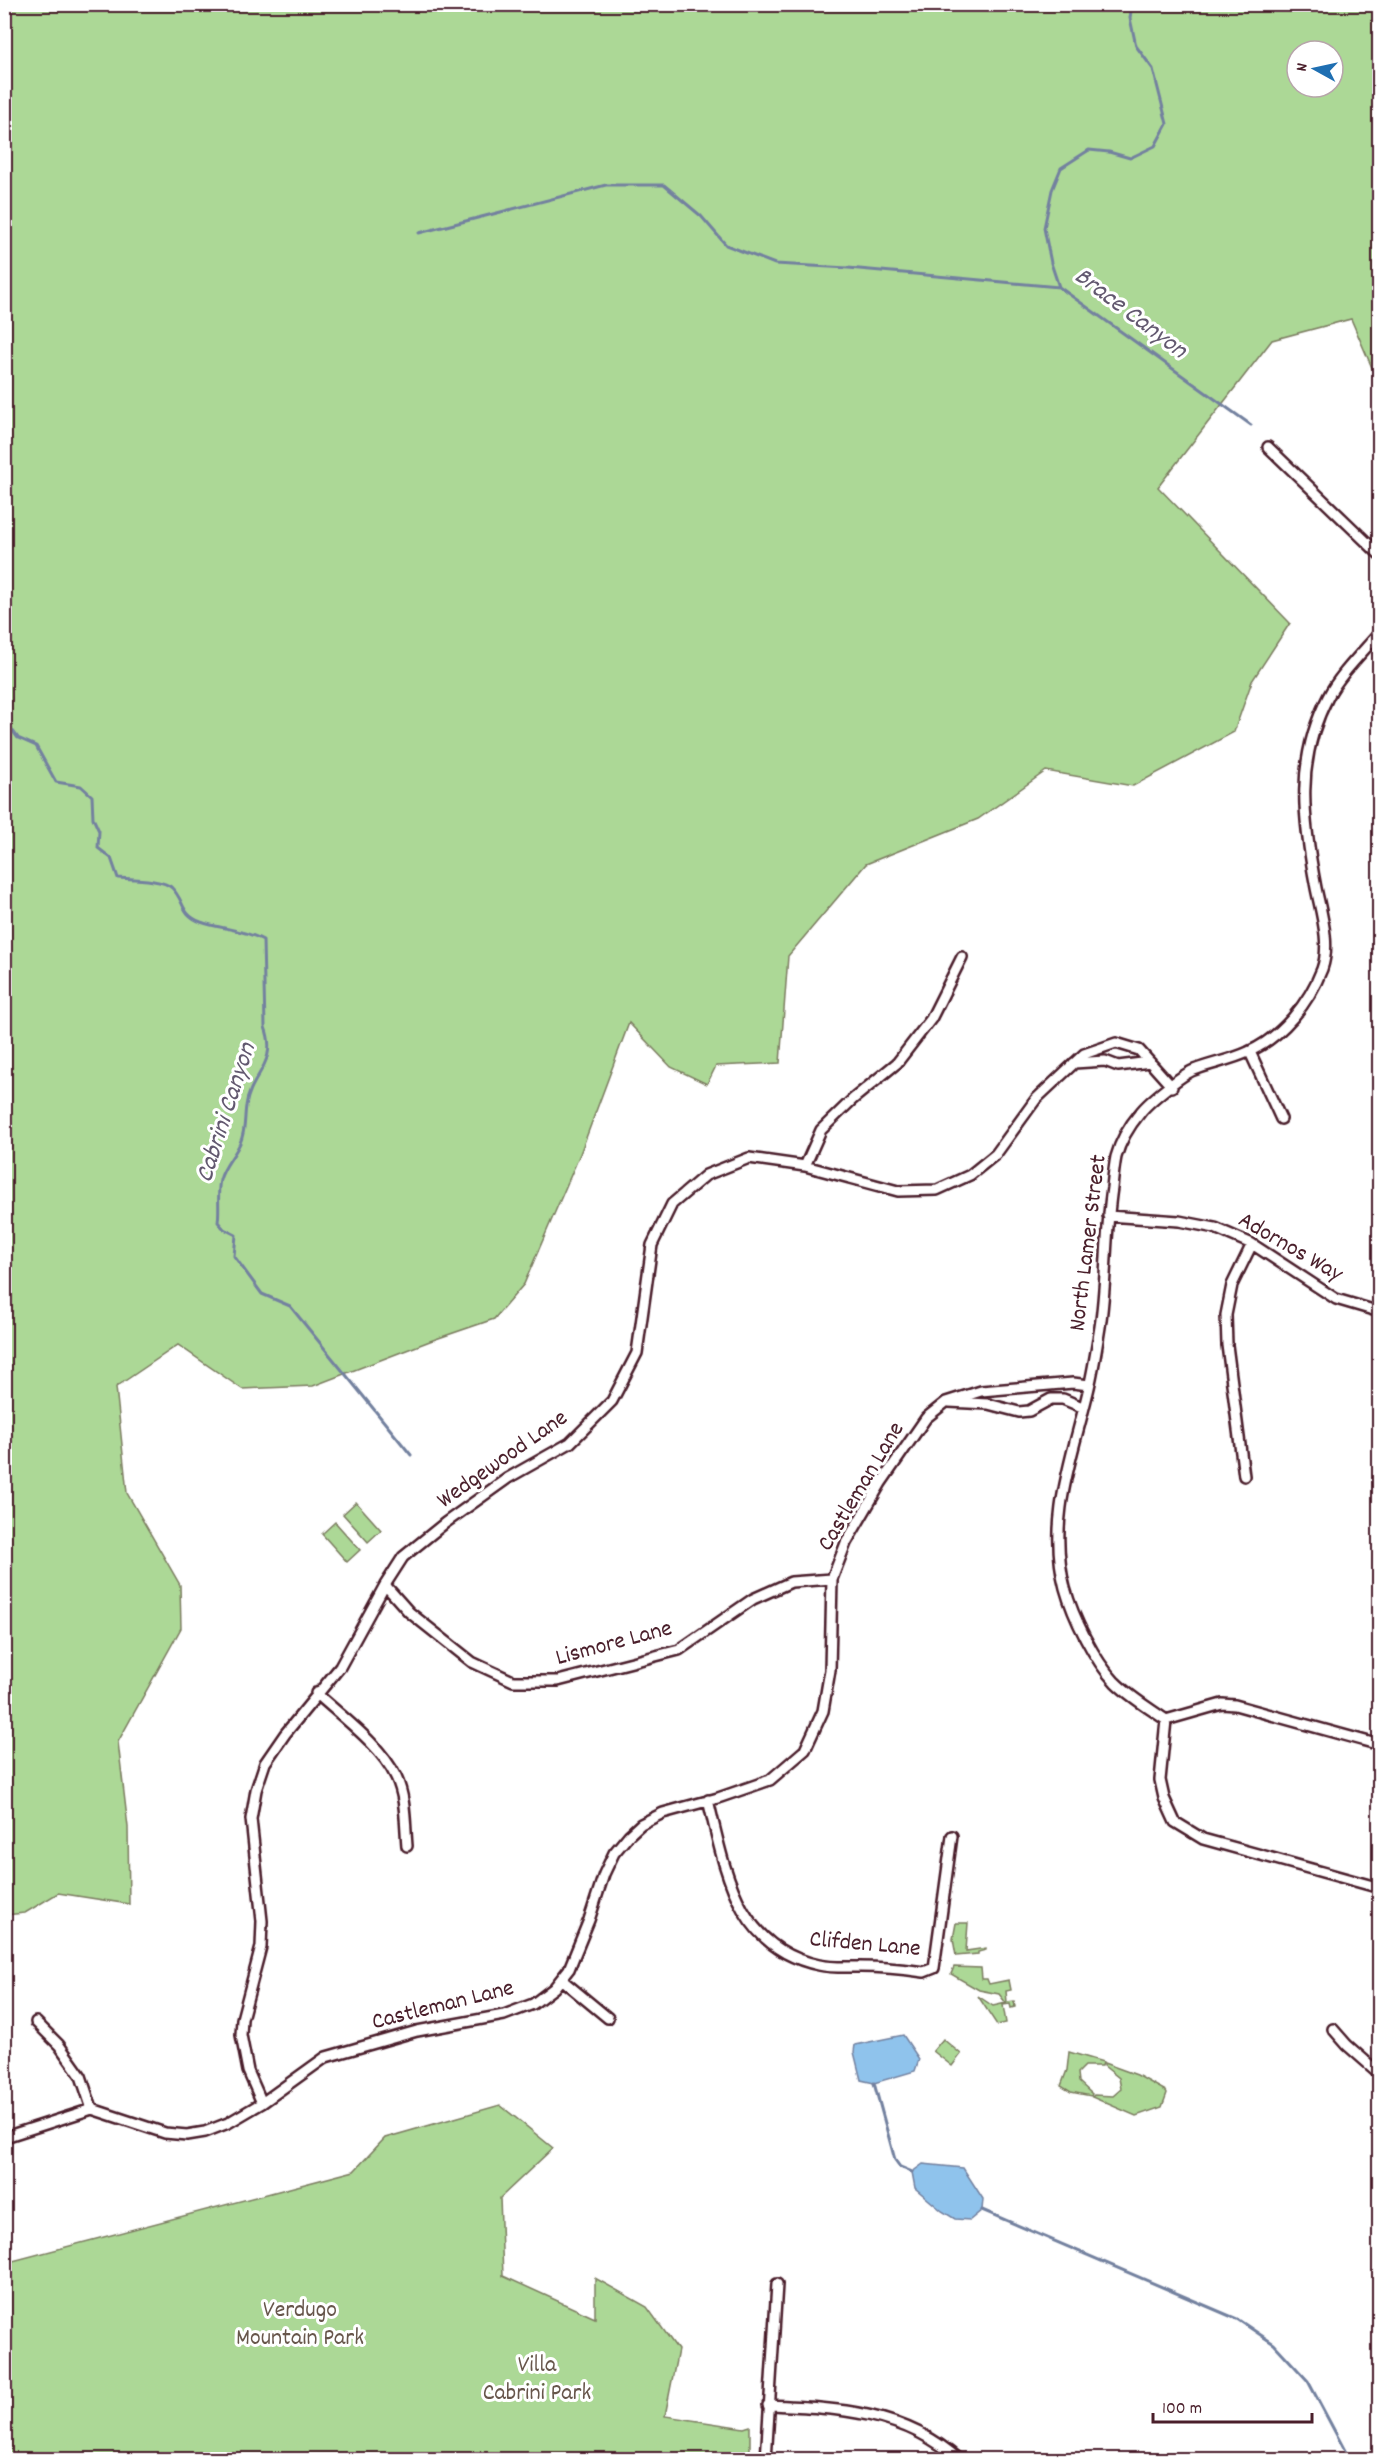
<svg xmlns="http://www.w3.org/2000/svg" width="1384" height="2464" viewBox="0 0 1384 2464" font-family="Dekko,sans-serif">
<rect width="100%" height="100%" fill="#fff"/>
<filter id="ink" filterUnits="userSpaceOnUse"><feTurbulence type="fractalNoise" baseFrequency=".0167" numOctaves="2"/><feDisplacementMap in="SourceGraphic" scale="12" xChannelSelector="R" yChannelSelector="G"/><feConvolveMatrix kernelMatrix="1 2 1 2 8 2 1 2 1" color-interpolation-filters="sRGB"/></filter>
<g filter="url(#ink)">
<path fill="#acd896" stroke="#7b7c60" stroke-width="1.5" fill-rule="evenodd" d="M 4,5 L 1380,5 L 1379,384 L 1351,319 L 1272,340 L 1158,487 L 1290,623 L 1252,681 L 1234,732 L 1133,786 L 1046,771 L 978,819 L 866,864 L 788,956 L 780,1063 L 716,1066 L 707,1084 L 671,1067 L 629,1023 L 580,1154 L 524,1284 L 494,1319 L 430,1341 L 313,1386 L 242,1389 L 178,1345 L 116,1387 L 127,1493 L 180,1585 L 181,1628 L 118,1742 L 128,1827 L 129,1904 L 58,1893 L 25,1913 L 5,1915 ZM 1297,51 L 1333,51 L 1333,87 L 1297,87 Z
M 356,1502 L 381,1530 L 368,1542 L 343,1514 Z
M 335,1522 L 360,1550 L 347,1562 L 322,1534 Z
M 956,1923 L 968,1923 L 966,1951 L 986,1948 L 986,1950 L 978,1952 L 978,1954 L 956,1956 L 953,1939 Z
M 954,1967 L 981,1968 L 982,1979 L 987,1979 L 989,1984 L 1009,1980 L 1011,1990 L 1006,1991 L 1007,2002 L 1014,2001 L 1015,2007 L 1011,2008 L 1010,2004 L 1003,2005 L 1006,2023 L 997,2025 L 978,1996 L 993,2006 L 1006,2003 L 999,1994 L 979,1990 L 951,1974 Z
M 943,2039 L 961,2054 L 952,2066 L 933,2051 Z
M 1069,2052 L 1103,2062 L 1102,2066 L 1085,2066 L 1078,2073 L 1079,2082 L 1092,2094 L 1091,2096 L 1071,2092 L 1061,2086 L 1067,2070 Z
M 1104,2063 L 1137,2075 L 1166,2091 L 1167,2093 L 1162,2107 L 1136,2116 L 1092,2097 L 1094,2095 L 1113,2096 L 1121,2089 L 1119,2078 L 1104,2066 Z
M 500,2105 L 553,2148 L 500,2198 L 503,2276 L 595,2318 L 595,2278 L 647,2307 L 678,2350 L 665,2416 L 744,2428 L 750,2426 L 750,2459 L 5,2459 L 5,2263 L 354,2171 L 385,2138 Z"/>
<path fill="#8fc3ec" stroke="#73819f" stroke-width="1.5" d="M 903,2035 L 919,2059 L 915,2071 L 874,2083 L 861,2080 L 854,2052 L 855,2045 Z
M 923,2164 L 963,2168 L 983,2199 L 982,2210 L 970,2220 L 955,2219 L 942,2211 L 915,2188 L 912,2172 Z"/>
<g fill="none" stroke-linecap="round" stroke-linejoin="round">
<path stroke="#73819f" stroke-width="3" d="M 1132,4 L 1130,18 L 1136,46 L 1153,69 L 1167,124 L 1155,146 L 1130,158 L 1109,152 L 1089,150 L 1061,168 L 1052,190 L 1044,228 L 1051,263 L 1059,287 L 1251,425
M 419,233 L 606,185 L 664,185 L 701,216 L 726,245 L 775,264 L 848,268 L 1059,287
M 4,719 L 18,738 L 36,746 L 56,782 L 81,786 L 92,796 L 93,818 L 99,831 L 98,848 L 111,858 L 118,878 C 131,879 164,879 172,888 C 185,901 180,914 201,922 C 221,929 243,929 263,940 L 265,1027 C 279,1064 250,1075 246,1106 C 244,1119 246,1130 240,1143 C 235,1155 223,1167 220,1180 C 217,1193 220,1208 218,1222 L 224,1229 L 236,1235 L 234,1256 L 262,1294 L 290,1306 L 411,1455
M 874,2083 L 895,2160 L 900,2167 L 912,2172
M 982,2210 L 1237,2319 L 1274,2344 L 1308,2381 L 1350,2460"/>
<defs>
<path id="street" d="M 1268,447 L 1380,555
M 1380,632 C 1364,651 1339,675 1328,697 C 1295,760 1303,820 1316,888 C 1321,913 1331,944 1322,969 C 1309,1003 1282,1037 1248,1052 C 1231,1060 1212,1063 1194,1070 C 1183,1074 1148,1102 1140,1113 C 1130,1125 1120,1142 1116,1157 C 1114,1167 1113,1178 1112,1188 C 1105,1234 1107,1281 1100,1327 C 1097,1346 1094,1365 1090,1383 C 1075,1451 1046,1517 1065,1588 C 1073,1617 1094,1660 1115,1682 C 1130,1697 1149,1708 1166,1720 L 1222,1704 L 1235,1705 L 1380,1745
M 1250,1052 L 1281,1119
M 1074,1063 L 1105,1061 L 1118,1066 L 1150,1062
M 805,1166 L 821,1130 L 853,1099 L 897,1063 L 931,1019 L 962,957
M 1108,1216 L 1179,1221 L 1215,1228 L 1252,1244 L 1336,1299 L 1380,1312
M 949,1402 L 988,1404 L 1019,1412 L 1029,1411 L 1051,1399 L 1063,1399 L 1082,1407
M 1244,1476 L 1227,1345 L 1226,1315 L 1232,1285 L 1252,1244
M 385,1585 L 409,1612 L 472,1662 L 513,1681 L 558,1681 L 679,1650 L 753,1599 L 791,1582 L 832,1579
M 316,1693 C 342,1717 381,1745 396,1777 C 406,1798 405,1823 407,1846
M 1166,1720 L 1160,1780 L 1164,1798 L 1175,1822 L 1203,1839 L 1380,1888
M 708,1800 C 725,1869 736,1948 819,1965 C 832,1968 846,1967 860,1967 C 882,1967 903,1969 924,1972 L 934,1968 L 952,1836
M 562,1980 L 608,2018
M 36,2022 L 59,2045 L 81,2076 L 92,2109
M 1333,2029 L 1347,2045 L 1380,2074
M 262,2103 L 248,2071 L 241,2035 L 242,2019 L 261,1947 L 262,1921 L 251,1819 L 256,1790 L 265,1763 L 285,1734 L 340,1667 L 385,1585 L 403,1557 L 445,1523 L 508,1478 L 570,1443 L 612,1401 L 637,1353 L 652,1245 L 672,1204 L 706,1175 L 749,1158 L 805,1166 L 898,1191 L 937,1190 L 970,1175 L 996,1154 L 1036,1099 L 1084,1054 L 1116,1043 L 1139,1050 L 1172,1087
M 5,2137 L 92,2109 L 165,2133 L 187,2135 L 205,2132 L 228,2123 L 262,2103 L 326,2057 L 417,2031 L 504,2015 L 533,2004 L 554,1988 L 569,1969 L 589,1920 L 604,1874 L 614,1853 L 629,1835 L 641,1824 L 663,1813 L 718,1798 L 770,1780 L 805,1750 L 823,1711 L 830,1670 L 832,1579 L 846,1543 L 881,1483 L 926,1418 L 946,1402 L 981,1391 L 1073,1383 L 1089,1385
M 768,2405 C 836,2408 906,2411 959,2460
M 766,2460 L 777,2284"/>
</defs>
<use href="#street" stroke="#4a1f2b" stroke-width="14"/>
<use href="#street" stroke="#fff" stroke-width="9"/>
</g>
</g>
<g text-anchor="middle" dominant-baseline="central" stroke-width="6" stroke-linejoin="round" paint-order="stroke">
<g font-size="24" fill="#4a1f2b" stroke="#fff">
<text transform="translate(1089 1243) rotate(-83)">North Lamer Street</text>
<text transform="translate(1290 1248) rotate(30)">Adornos Way</text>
<text transform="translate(503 1460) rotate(-35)">Wedgewood Lane</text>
<text transform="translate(862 1487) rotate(-59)">Castleman Lane</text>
<text transform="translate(614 1644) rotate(-15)">Lismore Lane</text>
<text transform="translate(865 1945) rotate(5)">Clifden Lane</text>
<text transform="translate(443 2006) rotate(-14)">Castleman Lane</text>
</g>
<g font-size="24" fill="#67564b" stroke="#fff">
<text x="300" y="2311">Verdugo<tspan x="300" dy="28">Mountain Park</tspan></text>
<text x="537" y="2366">Villa<tspan x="537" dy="28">Cabrini Park</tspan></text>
</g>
<g font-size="26" font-style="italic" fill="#62586f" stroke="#fff">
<text transform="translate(1130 314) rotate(37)">Brace Canyon</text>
<text transform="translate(227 1113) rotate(-72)">Cabrini Canyon</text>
</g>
</g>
<rect width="1384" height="2464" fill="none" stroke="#fff" stroke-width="24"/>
<rect x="12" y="12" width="1360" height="2440" fill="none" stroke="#4a1f2b" stroke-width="2" filter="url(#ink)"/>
<g transform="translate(1315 69) rotate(278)"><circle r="28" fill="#ffffff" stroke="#b7a5aa" stroke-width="1.5"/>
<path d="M0-4.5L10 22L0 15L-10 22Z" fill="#1f6fb2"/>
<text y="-9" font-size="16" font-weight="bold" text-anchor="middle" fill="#4a1f2b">N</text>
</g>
<path d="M1153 2413v9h159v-9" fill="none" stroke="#4a1f2b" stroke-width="3"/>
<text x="1162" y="2413" font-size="18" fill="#4a1f2b" stroke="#ffffff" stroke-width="4.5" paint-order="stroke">100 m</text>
</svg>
